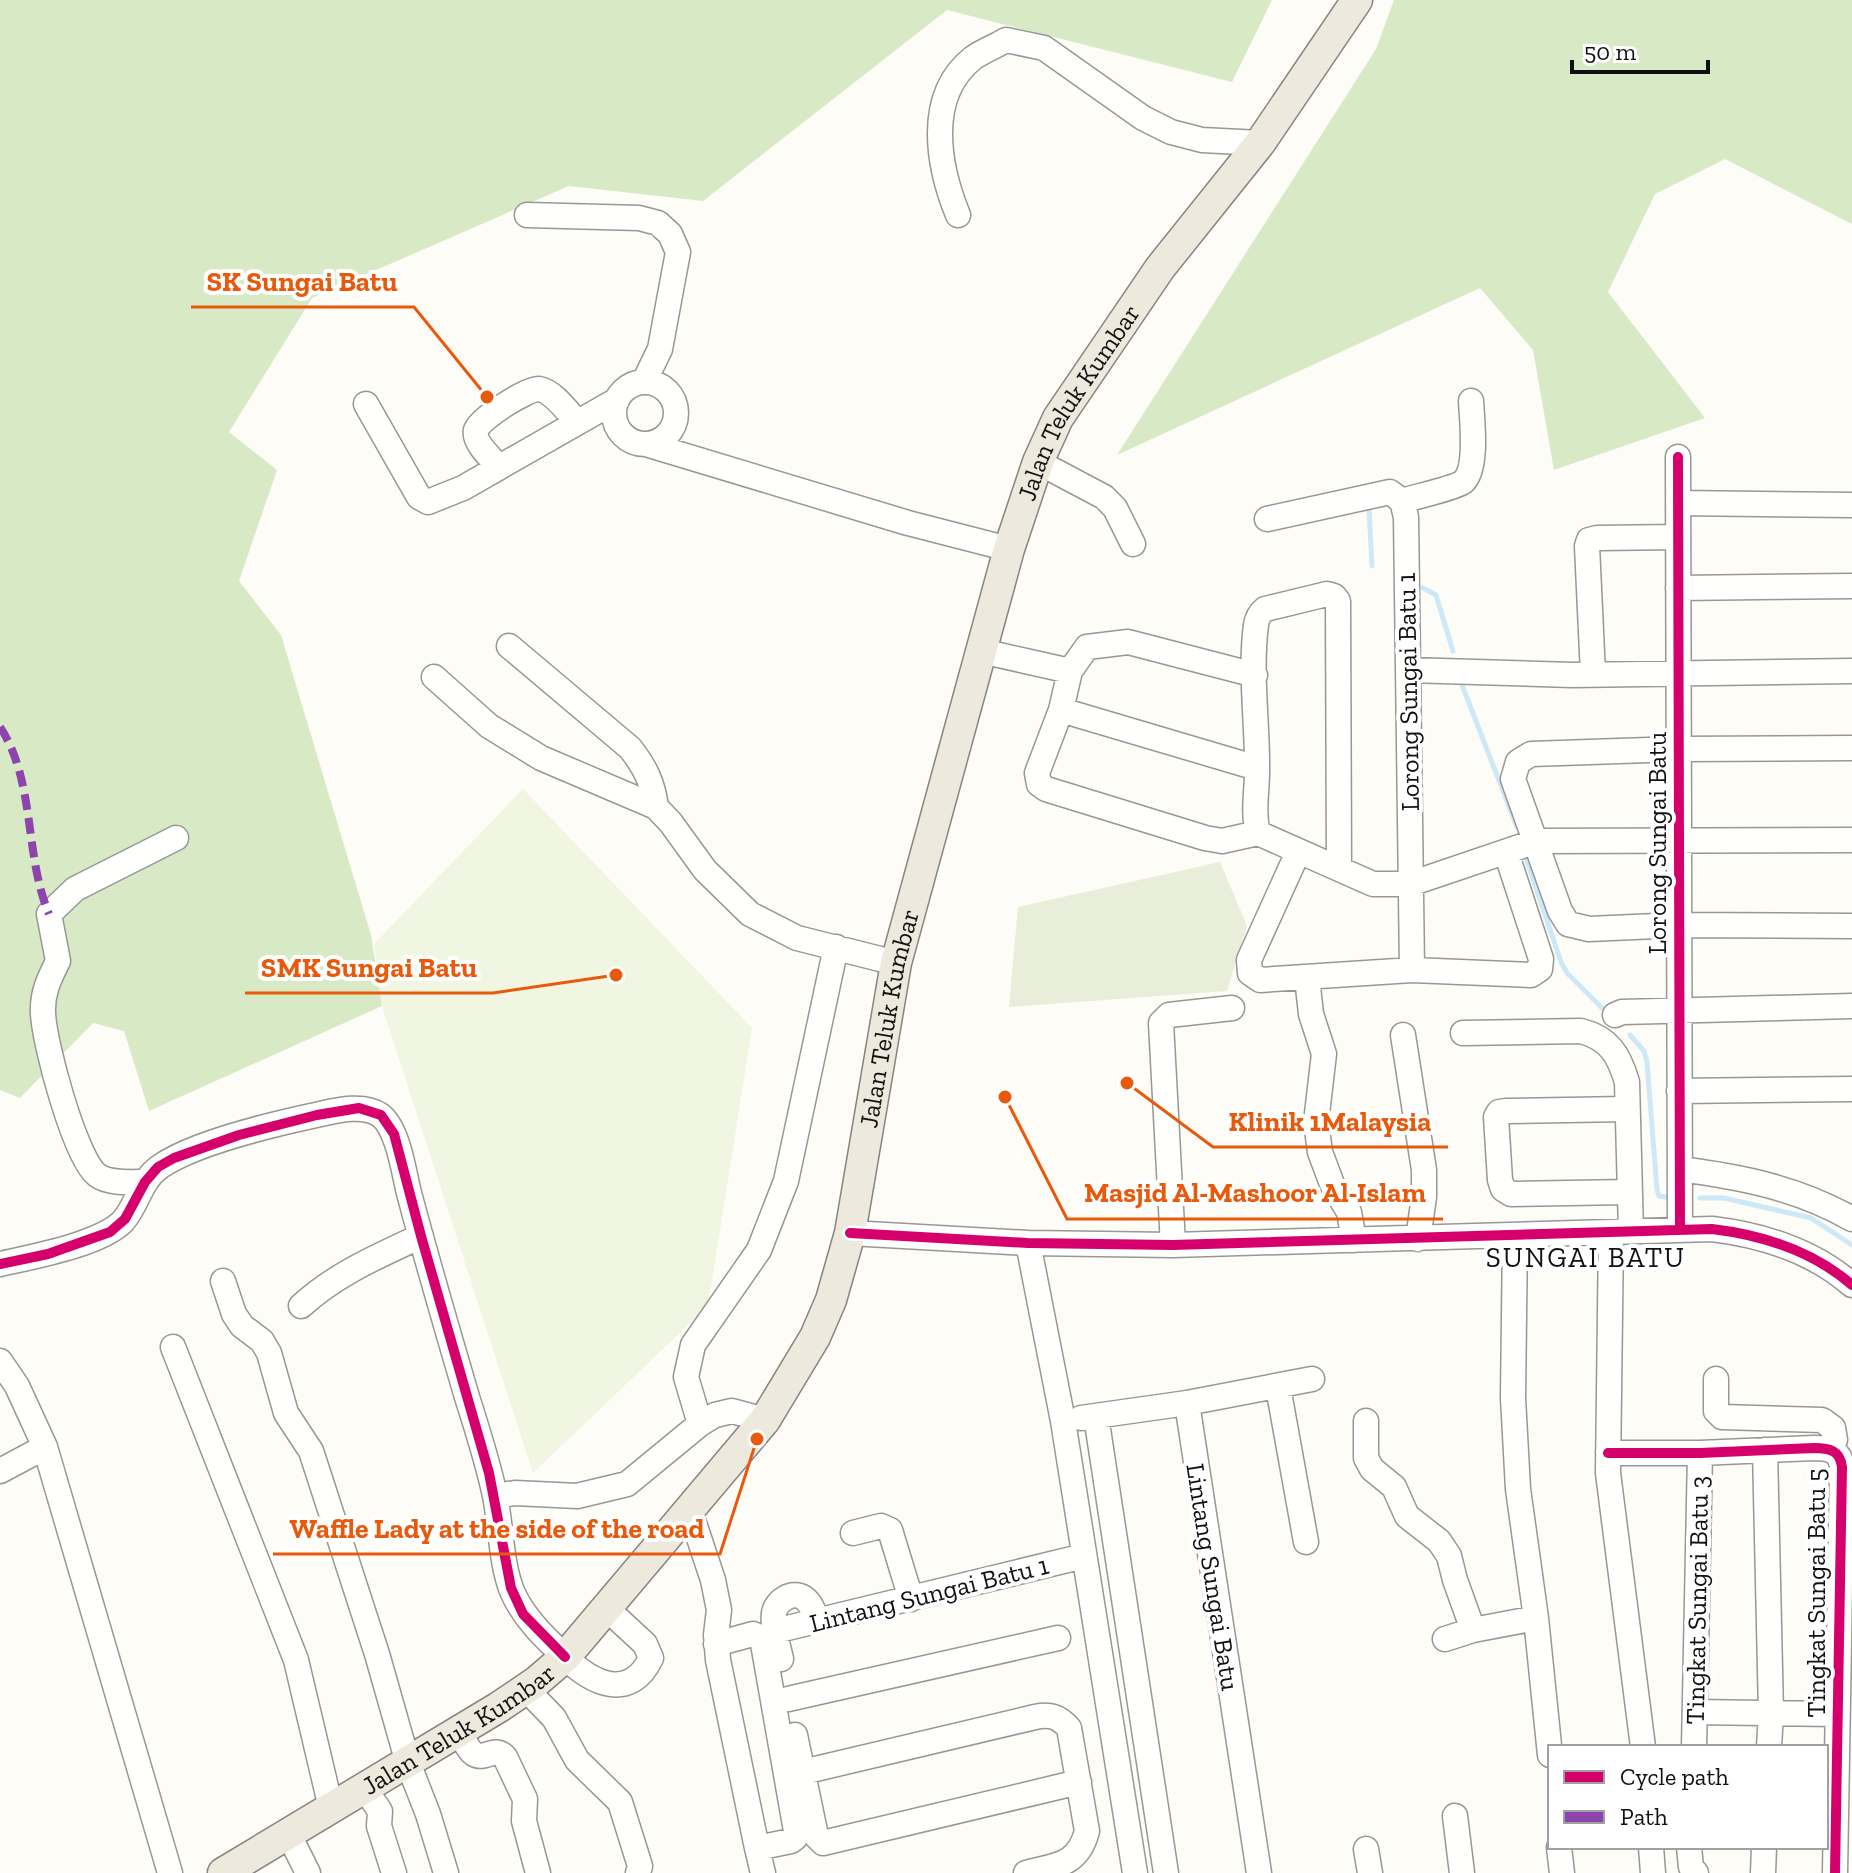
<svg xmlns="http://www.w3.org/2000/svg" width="1852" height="1873" viewBox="0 0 1852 1873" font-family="'Zilla Slab',serif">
<rect width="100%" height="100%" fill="#fdfcf7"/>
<path fill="#d8eac5" d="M 0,0 L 1272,0 L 1232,82 L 947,10 L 703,201 L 569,186 L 312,298 L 229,432 L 277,470 L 239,581 L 281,635 L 371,935 L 382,1006 L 149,1111 L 124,1031 L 93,1023 L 20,1098 L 0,1090 Z
M 1394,0 L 1852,0 L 1852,224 L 1725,159 L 1655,194 L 1608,292 L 1705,418 L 1554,470 L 1533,350 L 1480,288 L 1117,455 L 1376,49 Z"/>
<path fill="#e9eedb" d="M 1220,862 L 1247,926 L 1227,991 L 1009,1007 L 1018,907 Z"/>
<path fill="#f0f6e1" d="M 523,789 L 752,1028 L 708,1306 L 533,1473 L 382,1006 L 374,944 Z"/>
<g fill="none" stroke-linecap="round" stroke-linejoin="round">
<path stroke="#cde8f7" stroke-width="5" d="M 1369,509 L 1372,566
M 1423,588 L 1436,595 L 1453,651
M 1462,685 L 1517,827
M 1527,861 L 1561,962 L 1567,973 L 1602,1008
M 1630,1035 L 1644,1051 L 1647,1062 L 1657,1190 L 1659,1196 L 1671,1198
M 1700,1198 L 1724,1198 L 1811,1218 L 1852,1245"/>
<defs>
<path id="minor" d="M 527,215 L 639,218 L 658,223 L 670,234 L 678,252 L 660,349 L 644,382
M 958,215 C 938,166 925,96 973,58 C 983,51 996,46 1006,40 L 1044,48 L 1143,118 L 1171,132 L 1202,140 L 1260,143
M614 413a31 31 0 1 1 62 0a31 31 0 1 1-62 0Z
M 366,404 L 419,497 L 428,502 L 463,488 L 617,400
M 646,444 L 908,523 L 1009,549
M 1678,457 L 1680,1229
M 1038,462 L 1104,497 L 1115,508 L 1133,544
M 499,467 C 491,458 473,442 476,430 C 479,419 528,388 539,389 C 553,391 568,412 577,422
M 1402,501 L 1406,517 L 1412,970
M 1402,501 C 1414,497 1455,488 1463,482 C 1478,469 1472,420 1471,401
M 1678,503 L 1852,505
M 1267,519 L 1390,492 L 1402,501
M 1678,588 L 1852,586
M 509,646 L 630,748 C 645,767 653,783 656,807
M 981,651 L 1070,671
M 1408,670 L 1572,675 L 1852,671
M 1593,674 L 1587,546 L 1589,540 L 1597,538 L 1678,537
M 1255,675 L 1128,642 L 1087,647 L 1070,671 L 1061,710 L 1037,773 L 1039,784 L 1046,789 L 1205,838 L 1222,841 L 1258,833
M 434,677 L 489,726 L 541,758 L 656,807 L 671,823 L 705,870 L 750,914 L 797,938 L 896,963
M 1061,710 L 1257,768
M 1852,748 L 1678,749 L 1531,754 L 1518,762 L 1513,779 L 1560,911 L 1568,924 L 1589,929 L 1679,925 L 1852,926
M 1258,833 L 1373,884 L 1410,884 L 1537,841 L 1852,840
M 1258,833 C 1252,811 1258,787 1257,764 C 1257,719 1250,670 1256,625 C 1257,618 1259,614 1265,609 L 1327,594 L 1334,596 L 1338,601 L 1339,868
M 1298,852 L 1249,960 L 1250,973 L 1260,980 L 1412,970 L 1531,975 L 1540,969 L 1541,959 L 1506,852
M 1307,978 L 1311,1014 L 1324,1054 L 1316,1122 L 1320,1152 L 1332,1184 L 1349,1212 L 1354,1240
M 1615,1015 L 1622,1012 L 1852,1006
M 1463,1033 L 1581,1031 C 1609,1038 1619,1055 1627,1082 L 1631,1232
M 1403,1035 L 1424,1170 L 1424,1197 L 1418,1239
M 1679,1091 L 1852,1089
M 1626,1109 L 1506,1111 L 1499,1112 L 1496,1117 L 1500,1180 L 1503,1189 L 1511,1194 L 1628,1192
M 1680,1169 C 1742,1177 1797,1188 1852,1219
M 145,1182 C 130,1182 109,1184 97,1175 C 75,1158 44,1043 43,1013 C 42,993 49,979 58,961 L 49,914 L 75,889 L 176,838
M 850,1233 L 1028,1243 L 1173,1245 L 1712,1229 C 1762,1235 1813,1251 1852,1285
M 1611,1233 L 1608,1473 L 1643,1747
M 1515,1236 L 1513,1398 L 1518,1489 L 1536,1618 L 1550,1755
M 1028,1243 L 1063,1421 L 1135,1873
M 1173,1245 L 1161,1023 L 1169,1015 L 1232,1008
M 0,1264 C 31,1257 103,1244 124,1220 C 138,1203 141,1179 161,1166 C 195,1143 274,1124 316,1115 C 334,1111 363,1103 380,1115 C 398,1128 404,1173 409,1193 C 427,1261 447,1329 467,1397 C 477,1429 488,1462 495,1496 C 501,1525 501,1564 512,1591 C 523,1617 544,1637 564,1656 C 592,1684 630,1702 651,1658 L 645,1644 L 606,1608
M 223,1281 L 234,1314 L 242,1326 L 262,1341 L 269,1353 L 286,1413 L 311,1451 L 377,1654 L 408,1763 L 428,1814 L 446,1873
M 301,1306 C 336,1274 378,1256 421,1236
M 173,1347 L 296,1660 L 331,1808
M 0,1361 L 17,1386 L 45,1447 L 170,1873
M 1716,1379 L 1716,1411 L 1722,1417 L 1822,1420 L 1833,1428 L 1835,1440 L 1830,1448
M 1278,1387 L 1306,1542
M 1187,1403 L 1259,1873
M 1096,1416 L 1166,1873
M 1081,1418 L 1187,1403 L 1312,1379
M 1366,1421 L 1366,1458 L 1372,1469 L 1394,1487 L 1407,1516 L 1439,1541 L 1449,1556 L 1455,1580 L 1473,1630
M 700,1424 L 686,1377 L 693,1345 L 759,1250 L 786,1181 L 836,947
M 1765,1450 L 1771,1713 L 1769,1747
M 1608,1453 L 1700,1453 L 1814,1448 C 1829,1448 1840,1450 1842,1467 L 1835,1873
M 0,1471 L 45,1447
M 495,1496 L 515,1493 L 577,1496 L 627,1484 L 700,1424 L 715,1415 L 732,1411 L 765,1420
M 690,1511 L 713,1580 L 719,1610 L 716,1635 L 718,1660 L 757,1848 L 791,1841 L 795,1838 L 796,1831 L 762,1638 L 753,1634 L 716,1644
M 853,1533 L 881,1526 L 890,1530 L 911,1599
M 775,1631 L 1084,1556
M 1445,1639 L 1473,1630 L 1536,1618
M 781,1659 C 778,1645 772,1628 774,1613 C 776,1601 792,1590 804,1598 C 811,1603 814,1612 817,1620
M 526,1689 L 554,1718 L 577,1760 L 620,1802 L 640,1866 L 638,1873
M 788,1699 L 1058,1638
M 1696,1712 L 1837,1714
M 459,1732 C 463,1738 468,1750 474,1754 C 486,1761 494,1745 505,1757 L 525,1799 L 524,1821 L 538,1873
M 795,1735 L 816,1836 L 823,1843 L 1079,1782
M 1694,1747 L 1700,1453
M 803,1772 L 1035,1717 C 1050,1714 1058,1716 1069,1728 L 1087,1831 C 1078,1866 1056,1865 1026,1873
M 365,1789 L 380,1811 L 379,1826 L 394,1873
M 1455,1816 L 1462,1873
M 289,1835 L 308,1873
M 1559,1847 L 1562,1873
M 1651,1847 L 1653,1873
M 1689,1847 L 1691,1867 L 1696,1873
M 757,1848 L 763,1873
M 1366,1849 L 1370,1873
M 1763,1873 L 1764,1847"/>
<g id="major">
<path id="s1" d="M 223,1873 L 499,1707 L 536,1682 L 565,1657 L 765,1420 L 815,1337 L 831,1300 L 850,1233 L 896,963 L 1009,549 L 1038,462 L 1058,418 L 1160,268 L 1260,143 L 1357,0"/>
</g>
</defs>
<use href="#minor" stroke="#979795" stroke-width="27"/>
<use href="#major" stroke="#858482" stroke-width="33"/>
<use href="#minor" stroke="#fffffe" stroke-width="24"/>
<use href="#major" stroke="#ede9dc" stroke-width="30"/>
<path stroke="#8e44ad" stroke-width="8" stroke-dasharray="16 8" stroke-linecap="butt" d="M 0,727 C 36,782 24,855 49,914"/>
<defs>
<path id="cycleway" d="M 1678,457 L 1680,1229
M 850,1233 L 1028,1243 L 1173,1245 L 1712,1229 C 1762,1235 1813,1251 1852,1285
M 0,1264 L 48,1254 L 110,1232 L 125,1219 L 145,1182 L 158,1167 L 174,1158 L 239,1135 L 317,1115 L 359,1108 L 381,1115 L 394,1134 L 421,1236 L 489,1473 L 511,1588 L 523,1614 L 565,1657
M 1608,1453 L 1700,1453 L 1814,1448 C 1829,1448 1840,1450 1842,1467 L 1835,1873"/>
</defs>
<use href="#cycleway" stroke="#fff" stroke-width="15"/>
<use href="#cycleway" stroke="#d6006c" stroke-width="10"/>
</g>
<g text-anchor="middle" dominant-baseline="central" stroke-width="8" stroke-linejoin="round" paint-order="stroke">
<g font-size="26" fill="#111" stroke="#fff">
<text stroke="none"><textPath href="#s1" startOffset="1788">Jalan Teluk Kumbar</textPath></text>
<text transform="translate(1408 692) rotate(-91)">Lorong Sungai Batu 1</text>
<text transform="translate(1657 843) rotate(-90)">Lorong Sungai Batu</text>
<text stroke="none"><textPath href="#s1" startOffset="1140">Jalan Teluk Kumbar</textPath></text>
<text transform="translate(1213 1577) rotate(81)">Lintang Sungai Batu</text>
<text transform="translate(1816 1593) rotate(-90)">Tingkat Sungai Batu 5</text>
<text transform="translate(929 1594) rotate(-14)">Lintang Sungai Batu 1</text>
<text transform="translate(1697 1600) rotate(-89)">Tingkat Sungai Batu 3</text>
<text stroke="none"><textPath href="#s1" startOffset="276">Jalan Teluk Kumbar</textPath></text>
</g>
<g font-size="28" letter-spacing="2" fill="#111" stroke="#fff">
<text x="1586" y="1257">SUNGAI BATU</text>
</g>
</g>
<path fill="none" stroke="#e8590c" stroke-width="3" d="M487 397L414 307H191M616 975L493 993H245M1127 1083L1213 1147H1448M1005 1097L1067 1219H1443M757 1439L720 1554H273"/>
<g fill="#e8590c" stroke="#fff" stroke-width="3">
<circle cx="487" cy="397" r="8"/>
<circle cx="616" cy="975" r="8"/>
<circle cx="1127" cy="1083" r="8"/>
<circle cx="1005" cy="1097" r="8"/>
<circle cx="757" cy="1439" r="8"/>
</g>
<g font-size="28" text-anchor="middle" font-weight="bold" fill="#e8590c" stroke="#fff" stroke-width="8" stroke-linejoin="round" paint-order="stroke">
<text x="302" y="291">SK Sungai Batu</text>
<text x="369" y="977">SMK Sungai Batu</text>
<text x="1330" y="1131">Klinik 1Malaysia</text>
<text x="1255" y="1202">Masjid Al-Mashoor Al-Islam</text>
<text x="497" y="1538">Waffle Lady at the side of the road</text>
</g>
<rect x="1548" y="1745" width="280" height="104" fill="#ffffff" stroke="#a0a0a0" stroke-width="2"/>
<rect x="1564" y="1771" width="40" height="12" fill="#d6006c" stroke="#a0a0a0" stroke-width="2"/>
<text x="1620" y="1785" font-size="24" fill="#111111">Cycle path</text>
<rect x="1564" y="1811" width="40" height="12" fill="#8e44ad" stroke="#a0a0a0" stroke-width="2"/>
<text x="1620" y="1825" font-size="24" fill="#111111">Path</text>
<path d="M1572 60v12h136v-12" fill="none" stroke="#111111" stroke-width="4"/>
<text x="1584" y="60" font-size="24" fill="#111111" stroke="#ffffff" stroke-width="6" paint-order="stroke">50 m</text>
</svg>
